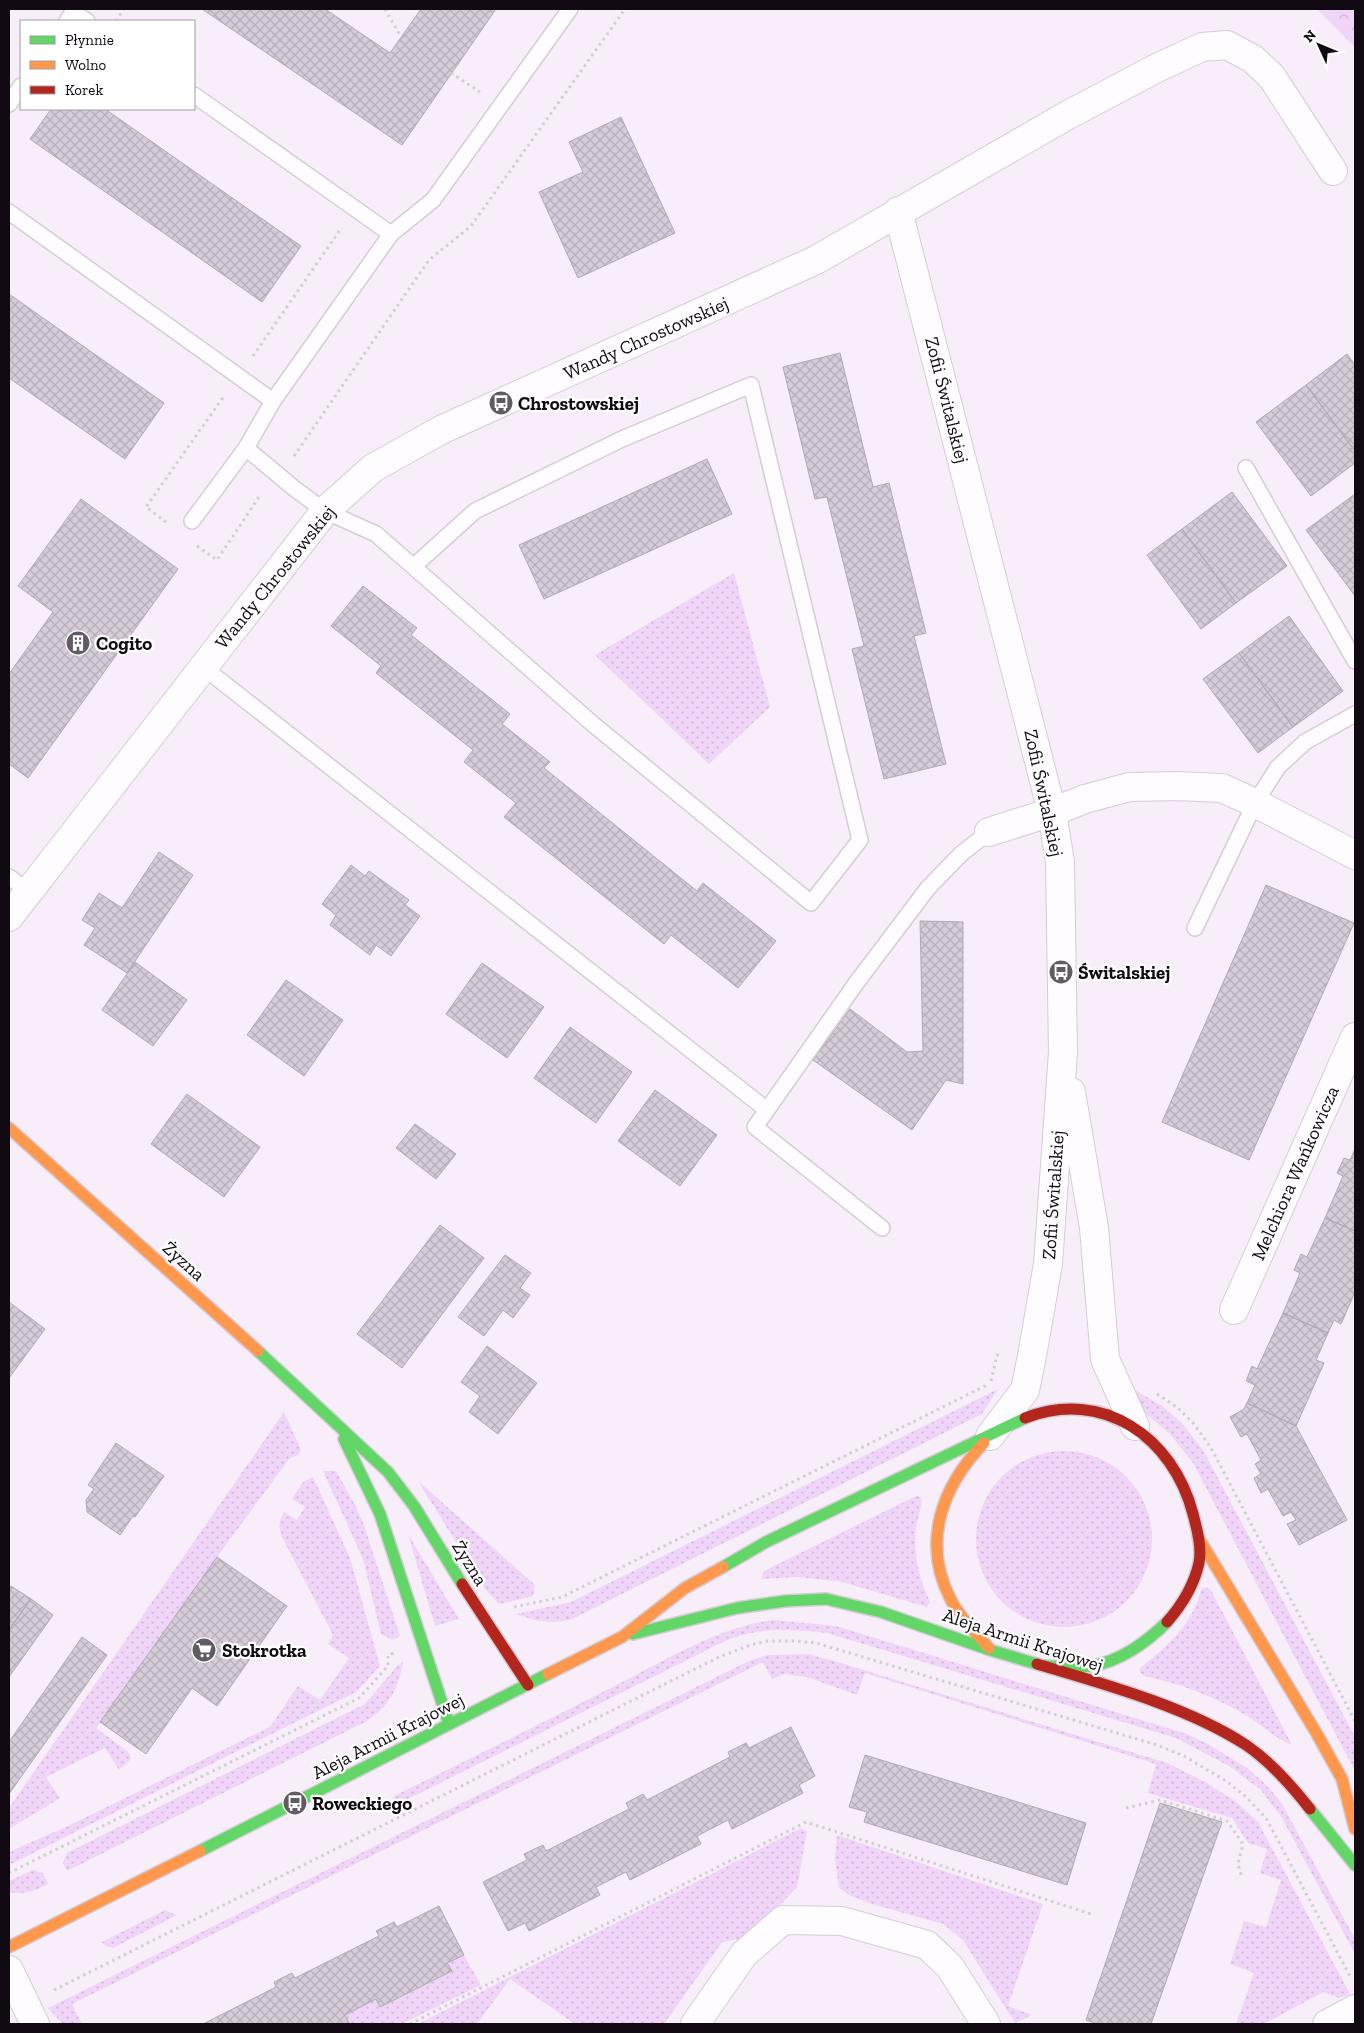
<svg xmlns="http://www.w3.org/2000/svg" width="1364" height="2033" viewBox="0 0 1364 2033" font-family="'Zilla Slab',serif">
<defs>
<pattern id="green-dots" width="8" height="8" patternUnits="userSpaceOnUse" patternTransform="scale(1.25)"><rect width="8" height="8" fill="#f0d5f8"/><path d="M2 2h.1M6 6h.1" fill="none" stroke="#cdb6d4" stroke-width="1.8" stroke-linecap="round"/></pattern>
<pattern id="forest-crowns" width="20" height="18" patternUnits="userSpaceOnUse" patternTransform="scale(1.25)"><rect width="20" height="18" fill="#f0d5f8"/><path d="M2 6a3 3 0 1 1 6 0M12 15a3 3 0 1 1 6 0" fill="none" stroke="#cdb6d4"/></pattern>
<pattern id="building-cross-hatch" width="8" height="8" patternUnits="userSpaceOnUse" patternTransform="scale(1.25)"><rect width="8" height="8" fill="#d5ccd7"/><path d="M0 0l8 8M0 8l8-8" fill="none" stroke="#b6aeb8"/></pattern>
</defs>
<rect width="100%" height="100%" fill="#f7eefa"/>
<path fill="url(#green-dots)" d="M 734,573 L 770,707 L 709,764 L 595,655 Z
M 998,1389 L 982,1414 L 570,1620 C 550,1624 534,1621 516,1614 L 571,1602 Z
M 1133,1389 L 1162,1406 L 1181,1422 L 1203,1450 L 1355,1737 L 1355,1771 L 1193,1463 L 1170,1434 L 1145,1413 Z
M 284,1412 L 301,1450 L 298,1455 L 289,1459 L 217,1557 L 96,1728 L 127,1751 L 130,1754 L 130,1760 L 119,1770 L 105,1748 L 46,1777 L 60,1798 L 9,1829 L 9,1808 Z
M976 1539a88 88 0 1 1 176 0a88 88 0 1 1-176 0Z
M 323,1471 L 336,1471 L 355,1505 L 364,1525 L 400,1636 L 392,1640 L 381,1634 L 363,1559 Z
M 313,1477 L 350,1558 L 380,1666 L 356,1692 L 9,1865 L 9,1852 L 68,1826 L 270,1727 L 298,1686 L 320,1700 L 349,1658 L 328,1644 L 333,1635 L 282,1537 C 278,1528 279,1520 284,1512 L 297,1520 L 305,1507 L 292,1499 L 303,1482 Z
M 418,1481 L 535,1585 L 533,1596 L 499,1604 L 485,1589 Z
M 916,1496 L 921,1497 C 923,1506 917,1519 916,1528 C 913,1554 919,1579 930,1602 L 927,1607 L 842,1582 L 798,1577 L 761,1579 L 764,1571 Z
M 408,1534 L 459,1619 L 435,1626 Z
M 1202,1588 L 1208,1588 L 1212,1592 L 1292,1745 C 1276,1739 1263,1726 1249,1717 C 1217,1698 1180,1683 1144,1676 L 1140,1672 L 1140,1668 C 1169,1645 1192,1625 1202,1588 Z
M 774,1620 L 836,1626 L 1187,1734 L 1208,1744 L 1247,1768 L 1263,1782 L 1275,1795 L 1282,1804 L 1355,1939 L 1355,1954 L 1282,1818 L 1260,1789 L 1229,1766 L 1176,1738 L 827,1633 C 792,1629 761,1627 727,1640 L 390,1808 L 394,1796 C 465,1761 536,1726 607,1690 C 659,1664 716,1627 774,1620 Z
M 808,1654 L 834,1661 L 1167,1763 L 1205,1782 L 1235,1801 L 1258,1822 L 1350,1994 L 1339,1998 L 1323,1992 L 1264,2024 L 1236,2024 L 1254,1973 L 1230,1964 L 1244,1921 L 1266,1927 L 1281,1880 L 1260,1873 L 1267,1849 L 1248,1843 L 1232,1818 L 1148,1793 L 1156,1764 L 865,1673 L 857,1695 L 807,1677 L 784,1674 L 772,1679 L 763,1662 L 72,2004 L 82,2024 L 62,2023 L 48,2008 L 749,1661 L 768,1655 Z
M 403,1662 C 398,1689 390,1705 367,1721 L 67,1871 L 63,1863 L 67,1853 L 365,1704 L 398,1665 Z
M 801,1828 L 807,1831 L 797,1887 L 750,1937 L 722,1942 L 664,2024 L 575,2024 L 510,1979 L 477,2024 L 418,2024 Z
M 837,1835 L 1043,1904 L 1008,2006 L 1032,2015 L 1015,2023 L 963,1940 L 943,1924 L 872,1904 L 849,1895 L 839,1888 L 835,1859 Z
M 33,1870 L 43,1873 L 48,1884 C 35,1891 24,1895 9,1892 L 9,1881 Z
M 165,1910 L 177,1915 L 113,1948 L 106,1946 L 102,1942 Z
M 464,1955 L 481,1985 L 402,2024 L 346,2024 L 349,2022 L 345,2015 L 376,1999 L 381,2007 L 451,1972 L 447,1963 Z"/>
<path fill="url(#forest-crowns)" d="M 1317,9 L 1355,9 L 1355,47 Z"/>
<path fill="url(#building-cross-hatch)" stroke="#b0a8b2" d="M 202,9 L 325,9 L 390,53 L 421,9 L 496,9 L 402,145 Z
M 51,109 L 105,109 L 301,246 L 262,302 L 30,139 Z
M 621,117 L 675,233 L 578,278 L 539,192 L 583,172 L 569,142 Z
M 9,294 L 164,403 L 125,459 L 9,378 Z
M 840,353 L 873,487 L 889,483 L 926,633 L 914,636 L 946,764 L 884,779 L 852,649 L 864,646 L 827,497 L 815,499 L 783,367 Z
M 1347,354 L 1355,365 L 1355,451 L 1306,385 Z
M 1306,385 L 1355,451 L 1355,463 L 1311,496 L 1256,422 Z
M 707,459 L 732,514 L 544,599 L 519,545 Z
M 1232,492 L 1287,566 L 1236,603 L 1182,529 Z
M 1355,494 L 1355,596 L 1306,530 Z
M 81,499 L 178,569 L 28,778 L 9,764 L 9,674 L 53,612 L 18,586 Z
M 1182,529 L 1236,603 L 1201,629 L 1147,555 Z
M 363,586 L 417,628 L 411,635 L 510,714 L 502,724 L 550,762 L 544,768 L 697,891 L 703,883 L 776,941 L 738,988 L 671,935 L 664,944 L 504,817 L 516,803 L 464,762 L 473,750 L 376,673 L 381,666 L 331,626 Z
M 1289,616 L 1343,691 L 1293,727 L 1239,653 Z
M 1239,653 L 1293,727 L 1258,753 L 1203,679 Z
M 159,852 L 193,875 L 127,973 L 84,945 L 95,928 L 82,920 L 99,893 L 122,908 Z
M 351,865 L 365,876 L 369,871 L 409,900 L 405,905 L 420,916 L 391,956 L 376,945 L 370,955 L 330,925 L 336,915 L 322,904 Z
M 1266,885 L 1354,923 L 1249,1160 L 1162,1122 Z
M 920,921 L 963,922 L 963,1084 L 946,1080 L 912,1130 L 813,1060 L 850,1009 L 907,1052 L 923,1051 Z
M 135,962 L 187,1000 L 153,1046 L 102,1010 Z
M 482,963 L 544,1007 L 507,1058 L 446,1014 Z
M 286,980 L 343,1020 L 304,1076 L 247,1035 Z
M 570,1027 L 632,1072 L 596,1123 L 534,1078 Z
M 655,1090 L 717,1135 L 680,1186 L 618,1141 Z
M 187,1094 L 260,1147 L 224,1197 L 151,1144 Z
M 415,1124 L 456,1154 L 436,1179 L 396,1148 Z
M 1355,1149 L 1355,1231 L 1325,1218 L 1343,1176 L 1337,1173 L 1344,1158 L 1350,1160 Z
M 1325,1218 L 1355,1231 L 1355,1292 L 1341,1324 L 1334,1320 L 1328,1333 L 1283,1313 L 1300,1273 L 1294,1270 L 1301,1254 L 1307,1257 Z
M 440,1225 L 484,1258 L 402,1368 L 357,1334 Z
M 505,1255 L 531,1273 L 520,1288 L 530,1295 L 513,1318 L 503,1310 L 484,1336 L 458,1317 Z
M 9,1302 L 45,1329 L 9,1378 Z
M 1283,1313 L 1328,1333 L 1316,1360 L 1324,1363 L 1296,1426 L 1247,1403 L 1255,1385 L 1246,1381 L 1252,1366 L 1257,1369 Z
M 487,1346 L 537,1383 L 498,1434 L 469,1412 L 480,1396 L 461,1382 Z
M 1247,1403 L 1296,1426 L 1347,1520 L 1299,1545 L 1287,1524 L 1296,1520 L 1291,1512 L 1283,1516 L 1268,1489 L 1261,1493 L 1254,1478 L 1261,1474 L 1255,1464 L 1261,1460 L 1247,1434 L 1241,1437 L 1230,1417 L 1244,1409 Z
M 116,1443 L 164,1476 L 135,1517 L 133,1516 L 120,1535 L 87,1512 L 86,1500 L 94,1489 L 88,1485 Z
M 217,1557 L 287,1606 L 217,1706 L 192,1688 L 146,1754 L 100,1722 Z
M 11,1586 L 31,1599 L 9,1630 L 9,1590 Z
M 31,1599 L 53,1615 L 9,1677 L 9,1630 Z
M 82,1637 L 107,1655 L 9,1794 L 9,1742 Z
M 791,1727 L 815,1776 L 799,1785 L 803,1793 L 732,1829 L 728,1820 L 697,1836 L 701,1844 L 630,1880 L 626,1872 L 596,1887 L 600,1895 L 529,1931 L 525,1923 L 508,1931 L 483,1882 L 527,1860 L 524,1854 L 543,1845 L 546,1851 L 629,1809 L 626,1803 L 643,1794 L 647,1800 L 730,1757 L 728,1752 L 746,1743 L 749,1748 Z
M 865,1755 L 1086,1823 L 1067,1885 L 864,1822 L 867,1812 L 849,1807 Z
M 1160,1803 L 1222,1822 L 1151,2024 L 1098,2024 L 1086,2020 Z
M 439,1906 L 464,1955 L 447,1963 L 452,1971 L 380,2007 L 376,1999 L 345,2015 L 349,2023 L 346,2024 L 203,2024 L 276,1987 L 274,1982 L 292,1973 L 295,1978 L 379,1936 L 376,1931 L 394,1922 L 397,1927 Z"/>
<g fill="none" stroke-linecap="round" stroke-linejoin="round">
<defs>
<path id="lane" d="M 67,21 L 73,12 L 87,21
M 194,95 L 391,234
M 9,104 L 21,86
M 9,212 L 273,401
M 1246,468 L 1355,661
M 192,521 L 246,448
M 414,566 L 475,511 L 622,439 L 751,385 L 860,840 L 811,903 L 594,725 L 376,534 L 325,511 L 295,489 L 246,448 L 273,401 L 391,234 L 433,200 L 570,9
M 203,667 L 767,1110
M 9,877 L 28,891
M 1195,928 L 1255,803 L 1278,767 L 1305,742 L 1355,714
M 882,1228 L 755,1127 L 857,982 L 928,888 L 961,854 L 989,832"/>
<path id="street" d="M 898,211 L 1052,812 L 1060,862 L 1063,1052 L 1048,1264 L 1032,1356 L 1025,1390 L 990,1436
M 989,832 L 1052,812 L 1085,799 L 1129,787 L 1177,786 L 1222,788 L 1255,803 L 1355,855
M 9,917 L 325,511 L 373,468 L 441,430 L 816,260 L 1066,116 L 1155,69 L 1202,47 L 1227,45 L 1253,59 L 1272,77 L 1333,171
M 1071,1092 L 1094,1228 L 1105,1359 L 1135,1426
M 1234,1310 L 1355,1037
M 9,1970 L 35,2024
M 695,2024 L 744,1954 L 783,1920 L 842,1921 L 927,1945 L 950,1967 L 986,2024
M 1327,2024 L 1355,2009"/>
<path id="fast" d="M 258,1351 L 388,1472 L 414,1506 L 462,1584
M 344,1439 L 380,1514 L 449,1724
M 723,1567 L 766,1542 L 1025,1418
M 633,1634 L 737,1608 L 785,1601 L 826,1599 L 881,1612 L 990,1650 L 1037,1664
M 1044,1666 C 1059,1666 1075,1668 1091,1666 C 1119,1662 1147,1642 1167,1622
M 1310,1809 L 1355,1865
M 200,1851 L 548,1674"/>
<path id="slow" d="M 9,1128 L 258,1351
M 984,1443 C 942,1486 921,1543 951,1600 C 960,1618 976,1633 989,1648
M 1198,1537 L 1317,1734 L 1342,1779 L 1355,1829
M 548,1674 L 622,1637 L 685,1588 L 723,1567
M 9,1947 L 200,1851"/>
<path id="jam" d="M 1025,1418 C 1103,1388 1173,1437 1193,1514 C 1197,1529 1202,1547 1199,1563 C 1194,1585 1182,1605 1167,1622
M 462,1584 L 528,1685
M 1037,1664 C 1104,1684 1188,1707 1246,1745 C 1271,1762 1292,1786 1310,1809"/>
</defs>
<use href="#lane" stroke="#d5ccd7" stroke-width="18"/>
<use href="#street" stroke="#d5ccd7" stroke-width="30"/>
<use href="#fast" stroke="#d5ccd7" stroke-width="14"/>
<use href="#slow" stroke="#d5ccd7" stroke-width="14"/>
<use href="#jam" stroke="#d5ccd7" stroke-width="14"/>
<path stroke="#d1ced1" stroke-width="3" stroke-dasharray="2.5 4" stroke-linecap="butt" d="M 385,9 L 401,37
M 116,21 L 124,9
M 451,73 L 480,92
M 253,356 L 340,230
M 294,456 L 429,260 L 471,226 L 625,9
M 166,522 L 146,507 L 224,396
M 197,546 L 217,560 L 261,494
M 991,1381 L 997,1355 L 1001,1355
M 1157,1394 L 1178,1408 L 1194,1424 L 1211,1448 L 1355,1721
M 514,1607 L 562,1597 L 987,1385
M 1126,1808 L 1160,1800 L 1227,1821 L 1243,1844 L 1238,1864 L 1242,1878
M 9,1873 L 359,1698 L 388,1666 L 388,1655 L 394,1653
M 54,1990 L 719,1657 L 750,1645 L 768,1641 L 795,1641 L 816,1643 L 1157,1745 L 1184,1756 L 1226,1781 L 1244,1795 L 1266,1818 L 1351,1978
M 410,2024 L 806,1822 L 1091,1914"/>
<use href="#lane" stroke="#fefcfe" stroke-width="15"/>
<use href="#street" stroke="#fefcfe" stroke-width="28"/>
<use href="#fast" stroke="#63d668" stroke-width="11"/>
<use href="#slow" stroke="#ff974d" stroke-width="11"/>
<use href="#jam" stroke="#b3261e" stroke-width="11"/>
</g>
<defs>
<symbol id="bus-disc" viewBox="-11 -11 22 22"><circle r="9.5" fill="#625a64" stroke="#fff"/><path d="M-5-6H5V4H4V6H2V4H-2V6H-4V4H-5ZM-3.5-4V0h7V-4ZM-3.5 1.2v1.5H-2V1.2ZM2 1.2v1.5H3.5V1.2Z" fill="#fff"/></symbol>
<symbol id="building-disc" viewBox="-11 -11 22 22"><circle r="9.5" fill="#625a64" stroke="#fff"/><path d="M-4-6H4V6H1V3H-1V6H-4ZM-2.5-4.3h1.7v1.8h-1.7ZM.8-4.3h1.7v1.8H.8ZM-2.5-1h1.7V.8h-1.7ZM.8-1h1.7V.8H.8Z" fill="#fff"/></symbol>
<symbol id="supermarket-disc" viewBox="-11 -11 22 22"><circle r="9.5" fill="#625a64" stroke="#fff"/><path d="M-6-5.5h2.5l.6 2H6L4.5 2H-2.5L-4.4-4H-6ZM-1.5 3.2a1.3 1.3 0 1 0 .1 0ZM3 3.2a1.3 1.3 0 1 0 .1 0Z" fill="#fff"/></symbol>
</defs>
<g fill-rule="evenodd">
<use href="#bus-disc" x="487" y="389" width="28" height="28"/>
<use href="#building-disc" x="64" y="629" width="28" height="28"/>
<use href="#bus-disc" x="1047" y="958" width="28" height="28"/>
<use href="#supermarket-disc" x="190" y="1636" width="28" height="28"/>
<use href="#bus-disc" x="281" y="1789" width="28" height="28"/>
</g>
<g text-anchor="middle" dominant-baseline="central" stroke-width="4.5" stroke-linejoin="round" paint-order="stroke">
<g font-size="19" fill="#110a13" stroke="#fff">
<text transform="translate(646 338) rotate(-24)">Wandy Chrostowskiej</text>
<text transform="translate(947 400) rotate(76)">Zofii Świtalskiej</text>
<text transform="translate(275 577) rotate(-51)">Wandy Chrostowskiej</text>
<text transform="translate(1044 793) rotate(78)">Zofii Świtalskiej</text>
<text transform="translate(1295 1173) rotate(-66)">Melchiora Wańkowicza</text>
<text transform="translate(1053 1195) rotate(-86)">Zofii Świtalskiej</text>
<text transform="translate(184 1261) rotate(42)">Żyzna</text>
<text transform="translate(470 1563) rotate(58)">Żyzna</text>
<text transform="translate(1023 1640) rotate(18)">Aleja Armii Krajowej</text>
<text transform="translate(388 1736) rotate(-27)">Aleja Armii Krajowej</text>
</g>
<g font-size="19" font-weight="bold" fill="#110a13" stroke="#fff" text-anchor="start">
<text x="518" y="403">Chrostowskiej</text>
<text x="96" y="643">Cogito</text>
<text x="1078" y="972">Świtalskiej</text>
<text x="222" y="1650">Stokrotka</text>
<text x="312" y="1803">Roweckiego</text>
</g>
</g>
<rect width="1364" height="2033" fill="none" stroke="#110a13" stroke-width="20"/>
<rect x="20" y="20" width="175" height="90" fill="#ffffff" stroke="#a09da1"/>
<rect x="30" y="36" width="25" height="8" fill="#63d668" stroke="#a09da1"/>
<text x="65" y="45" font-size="15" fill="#110a13">Płynnie</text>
<rect x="30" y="61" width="25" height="8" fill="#ff974d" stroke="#a09da1"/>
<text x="65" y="70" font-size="15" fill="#110a13">Wolno</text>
<rect x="30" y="86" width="25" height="8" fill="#b3261e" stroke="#a09da1"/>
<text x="65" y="95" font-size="15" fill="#110a13">Korek</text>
<g transform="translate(1319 45) rotate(314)" stroke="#ffffff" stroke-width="4" paint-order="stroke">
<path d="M0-4L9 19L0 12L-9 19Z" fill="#110a13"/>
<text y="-8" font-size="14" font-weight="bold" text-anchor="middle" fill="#110a13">N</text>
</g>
</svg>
